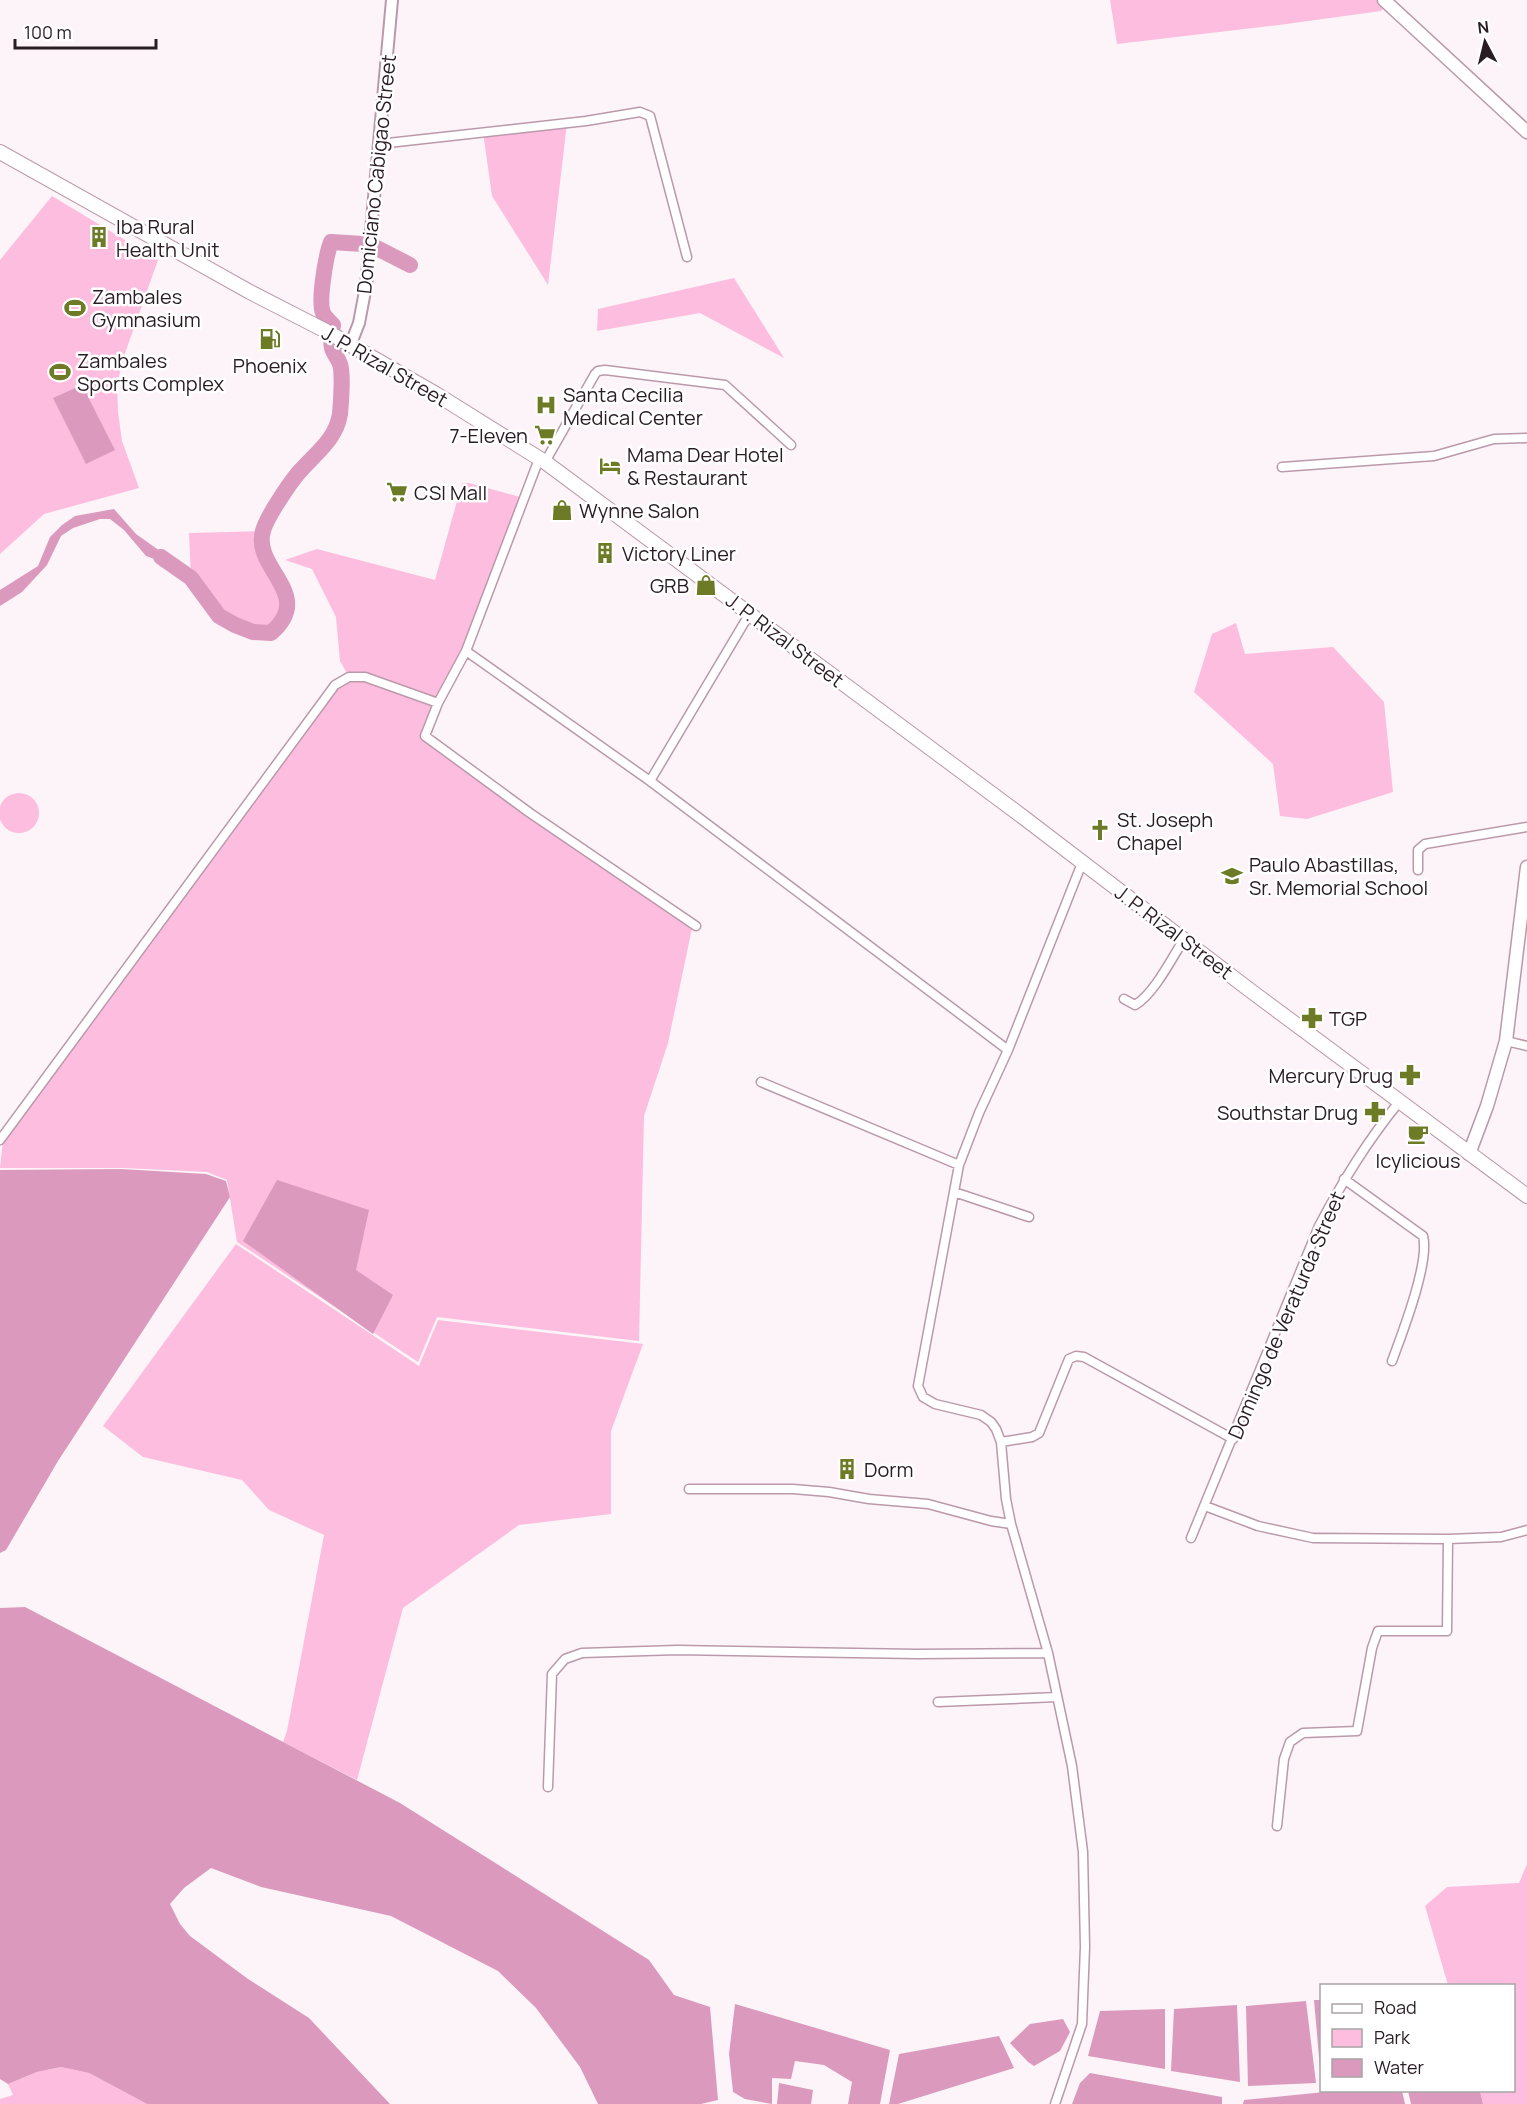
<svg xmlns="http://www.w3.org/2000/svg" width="1527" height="2104" viewBox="0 0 1527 2104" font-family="Manrope,sans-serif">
<rect width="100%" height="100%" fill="#fcf4f8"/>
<path fill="#fdbddf" d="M 1110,0 L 1384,0 L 1388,3 L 1381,11 L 1279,25 L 1117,44 Z
M 567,123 L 548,285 L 492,196 L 483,132 Z
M 52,196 L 158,260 L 123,359 L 117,385 L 118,412 L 122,441 L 139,488 L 44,514 L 0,554 L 0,260 Z
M 734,278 L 784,358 L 700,313 L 597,331 L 598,309 Z
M 462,483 L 469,483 L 524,498 L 466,651 L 438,703 L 365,677 L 349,677 L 340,661 L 336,617 L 312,569 L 285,560 L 317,549 L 435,580 Z
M 263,531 C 262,541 264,549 267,559 C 275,579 298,601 281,624 C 279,627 274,630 271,633 L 253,632 L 235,625 L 219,616 L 191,578 L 189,533 Z
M 1236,623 L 1245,654 L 1333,647 L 1384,702 L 1393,792 L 1307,819 L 1280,816 L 1273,764 L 1194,692 L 1212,634 Z
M 349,682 L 365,682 L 437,708 L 424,740 L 692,928 L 668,1043 L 644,1116 L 639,1341 L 437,1317 L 418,1362 L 237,1242 L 227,1180 L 207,1172 L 124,1168 L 0,1168 L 3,1140 L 335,689 Z
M-1 813a20 20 0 1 1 40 0a20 20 0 1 1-40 0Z
M 236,1244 L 419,1366 L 438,1320 L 643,1344 L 611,1431 L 611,1514 L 519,1525 L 403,1608 L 357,1780 L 283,1742 L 287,1731 L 324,1535 L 269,1510 L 242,1480 L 143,1457 L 103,1426 Z
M 1527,1864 L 1527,2104 L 1483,2104 L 1480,2091 L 1514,2090 L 1514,1986 L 1448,1985 L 1425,1906 L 1447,1887 L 1519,1883 Z
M 61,2067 L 89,2073 L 147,2104 L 0,2104 L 0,2099 L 13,2095 L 8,2084 L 37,2072 Z"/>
<path fill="#db9abd" d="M 82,385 L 115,450 L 86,464 L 53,398 Z
M 114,509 L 136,534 L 167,556 L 179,570 L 163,562 L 146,556 L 124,530 L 110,519 L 100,519 L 73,528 L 61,536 L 47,565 L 22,592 L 0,606 L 0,590 L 38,566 L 50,537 L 62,525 L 75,516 Z
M 121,1169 L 206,1174 L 226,1181 L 230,1197 L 58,1461 L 6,1550 L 0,1553 L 0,1170 Z
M 277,1180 L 369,1210 L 356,1270 L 393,1295 L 373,1334 L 243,1241 Z
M 25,1607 L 400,1803 L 649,1960 L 674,1995 L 710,2007 L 718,2100 L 701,2104 L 598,2104 L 580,2067 L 536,2008 L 498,1971 L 391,1916 L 261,1887 L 211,1868 L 184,1888 L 170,1904 L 180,1924 L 190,1936 L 248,1979 L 309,2018 L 390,2104 L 147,2104 L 89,2073 L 61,2067 L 37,2072 L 8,2084 L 0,2079 L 0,1608 Z
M 1314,2000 L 1321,2000 L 1321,2080 Z
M 1306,2001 L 1316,2083 L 1248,2086 L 1246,2006 Z
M 735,2004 L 890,2050 L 880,2104 L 848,2104 L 852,2082 L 824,2065 L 795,2061 L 791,2079 L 772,2078 L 772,2104 L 745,2099 L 733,2092 L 729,2054 Z
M 1237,2005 L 1240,2082 L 1171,2071 L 1174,2009 Z
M 1165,2009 L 1165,2069 L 1088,2056 L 1100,2011 Z
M 1063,2019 L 1070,2032 L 1060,2051 L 1034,2066 L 1028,2062 L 1010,2043 L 1030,2024 Z
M 999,2036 L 1014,2068 L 898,2104 L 889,2104 L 899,2054 Z
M 1090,2073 L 1222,2097 L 1222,2104 L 1072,2104 L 1080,2083 Z
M 779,2083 L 813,2090 L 811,2104 L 777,2104 Z
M 1344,2090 L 1402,2091 L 1405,2104 L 1243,2104 L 1244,2100 Z
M 1408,2091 L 1480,2091 L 1483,2104 L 1411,2104 Z"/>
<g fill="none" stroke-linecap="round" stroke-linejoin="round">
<path stroke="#db9abd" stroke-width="16" d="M 373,246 L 410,265
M 161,557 L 191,578 L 219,616 L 235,625 L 253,632 L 271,633 C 316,594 252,569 263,531 C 266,518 292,479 302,469 C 317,452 336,439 340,414 C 341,403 343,373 340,364 C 338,358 333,353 332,348 C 330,341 332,332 333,325 C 330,322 325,317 323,313 C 318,301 326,255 331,242 L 363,244"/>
<defs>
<path id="minor" d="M 379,144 L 586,121 L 640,112 L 650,116 L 687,257
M 539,459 L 466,651 L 438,703 L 425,736 L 530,813 L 696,926
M 545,462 L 595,374 L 598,371 L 605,370 L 725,385 L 791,445
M 1282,467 L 1434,456 L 1494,439 L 1527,438
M 466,651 L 650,781 L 1008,1050 L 1082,863
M 650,781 L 750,613
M 1418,870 L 1418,850 L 1425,844 L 1527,827
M 1124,999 L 1135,1005 C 1154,994 1172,958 1184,939
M 1506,1041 L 1527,1046
M 1008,1050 L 979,1113 L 959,1165 L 918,1386 L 923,1397 L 935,1404 L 981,1415 L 991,1422 L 996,1429 L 1001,1442 L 1006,1499 L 1011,1524 L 1048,1653 L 1072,1766 L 1083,1852 L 1085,1947 L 1082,2024 L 1055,2104
M 761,1082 L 959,1165
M 0,1140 L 335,685 L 349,677 L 365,677 L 438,703
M 1344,1179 L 1423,1236 C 1430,1262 1402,1334 1392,1361
M 954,1192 L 1029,1217
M 1001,1442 L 1032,1437 L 1039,1433 L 1069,1359 L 1076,1356 L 1084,1357 L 1233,1439
M 689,1489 L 793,1489 L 829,1492 L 869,1499 L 928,1504 L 991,1521 L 1011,1524
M 1205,1506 L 1258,1526 L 1313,1538 L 1448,1539 L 1501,1537 L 1527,1530
M 1191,1538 L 1319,1226 C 1344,1179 1366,1143 1399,1102
M 938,1702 L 1057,1697
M 548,1787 L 552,1674 L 565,1659 L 582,1653 L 677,1650 L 917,1654 L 1048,1653
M 1277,1826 L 1284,1759 L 1290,1742 L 1303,1733 L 1357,1731 L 1372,1648 L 1378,1631 L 1447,1631 L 1448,1539"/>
<path id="tertiary" d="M 350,346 L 359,323 L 366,286 L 392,0"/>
<path id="secondary" d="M 1384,0 L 1527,132
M 1469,1154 L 1487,1106 L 1506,1041 L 1527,867"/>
<path id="primary" d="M 0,152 L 250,292 L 326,331 L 436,394 L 545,462 L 1023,817 L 1251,991 L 1527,1196"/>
</defs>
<use href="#minor" stroke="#b9a" stroke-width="11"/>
<use href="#tertiary" stroke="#b9a" stroke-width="14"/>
<use href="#secondary" stroke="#b9a" stroke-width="15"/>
<use href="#primary" stroke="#b9a" stroke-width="16"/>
<use href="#minor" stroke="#fff" stroke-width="8"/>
<use href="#tertiary" stroke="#fff" stroke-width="10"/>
<use href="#secondary" stroke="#fff" stroke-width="12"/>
<use href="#primary" stroke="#fff" stroke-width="14"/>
</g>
<defs>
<symbol id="building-bare" viewBox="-9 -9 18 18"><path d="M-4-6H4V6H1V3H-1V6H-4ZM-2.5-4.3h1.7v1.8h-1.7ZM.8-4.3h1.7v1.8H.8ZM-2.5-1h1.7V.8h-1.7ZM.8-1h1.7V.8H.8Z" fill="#6d7a26" stroke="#fff" stroke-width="2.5" paint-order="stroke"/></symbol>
<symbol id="stadium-bare" viewBox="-9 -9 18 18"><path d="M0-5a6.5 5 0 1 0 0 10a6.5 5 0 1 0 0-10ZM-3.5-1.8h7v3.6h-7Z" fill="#6d7a26" stroke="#fff" stroke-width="2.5" paint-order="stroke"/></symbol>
<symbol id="fuel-bare" viewBox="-9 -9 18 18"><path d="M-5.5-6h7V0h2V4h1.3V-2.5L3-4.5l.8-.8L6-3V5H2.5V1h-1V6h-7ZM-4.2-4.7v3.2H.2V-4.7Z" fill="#6d7a26" stroke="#fff" stroke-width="2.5" paint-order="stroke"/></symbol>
<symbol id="hospital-bare" viewBox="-9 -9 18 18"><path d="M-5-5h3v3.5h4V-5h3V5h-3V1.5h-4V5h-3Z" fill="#6d7a26" stroke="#fff" stroke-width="2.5" paint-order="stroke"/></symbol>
<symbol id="supermarket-bare" viewBox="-9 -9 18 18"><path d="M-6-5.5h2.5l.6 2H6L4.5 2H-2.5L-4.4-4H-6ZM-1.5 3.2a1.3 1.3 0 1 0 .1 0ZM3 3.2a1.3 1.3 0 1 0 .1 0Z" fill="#6d7a26" stroke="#fff" stroke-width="2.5" paint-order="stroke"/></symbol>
<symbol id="hotel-bare" viewBox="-9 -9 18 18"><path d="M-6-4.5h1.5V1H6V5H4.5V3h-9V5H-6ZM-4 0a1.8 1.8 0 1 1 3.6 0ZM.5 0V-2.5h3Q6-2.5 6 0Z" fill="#6d7a26" stroke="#fff" stroke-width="2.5" paint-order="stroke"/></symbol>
<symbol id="shop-bare" viewBox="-9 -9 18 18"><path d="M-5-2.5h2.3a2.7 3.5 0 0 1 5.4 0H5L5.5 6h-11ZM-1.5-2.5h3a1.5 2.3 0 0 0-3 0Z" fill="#6d7a26" stroke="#fff" stroke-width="2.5" paint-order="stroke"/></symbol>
<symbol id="church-bare" viewBox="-9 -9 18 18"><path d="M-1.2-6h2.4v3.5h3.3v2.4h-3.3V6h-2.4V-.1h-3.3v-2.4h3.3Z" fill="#6d7a26" stroke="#fff" stroke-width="2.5" paint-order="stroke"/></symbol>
<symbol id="school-bare" viewBox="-9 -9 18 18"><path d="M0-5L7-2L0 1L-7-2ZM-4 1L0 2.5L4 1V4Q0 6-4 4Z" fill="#6d7a26" stroke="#fff" stroke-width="2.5" paint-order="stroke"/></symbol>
<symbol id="pharmacy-bare" viewBox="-9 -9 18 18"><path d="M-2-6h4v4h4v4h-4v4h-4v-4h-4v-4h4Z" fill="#6d7a26" stroke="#fff" stroke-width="2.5" paint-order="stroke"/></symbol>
<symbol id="cafe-bare" viewBox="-9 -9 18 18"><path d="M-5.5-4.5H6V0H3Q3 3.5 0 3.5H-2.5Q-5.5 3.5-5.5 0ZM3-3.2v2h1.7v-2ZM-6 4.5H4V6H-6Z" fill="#6d7a26" stroke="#fff" stroke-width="2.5" paint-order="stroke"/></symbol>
</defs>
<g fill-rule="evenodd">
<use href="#building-bare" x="84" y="222" width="30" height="30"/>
<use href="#stadium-bare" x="60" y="293" width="30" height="30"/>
<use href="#fuel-bare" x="255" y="324" width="30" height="30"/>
<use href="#stadium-bare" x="45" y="357" width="30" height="30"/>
<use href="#hospital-bare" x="531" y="390" width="30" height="30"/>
<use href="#supermarket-bare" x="530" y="420" width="30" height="30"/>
<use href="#hotel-bare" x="595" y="451" width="30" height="30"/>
<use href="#supermarket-bare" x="382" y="477" width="30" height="30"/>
<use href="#shop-bare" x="547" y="495" width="30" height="30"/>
<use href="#building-bare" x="590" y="538" width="30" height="30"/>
<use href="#shop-bare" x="691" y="570" width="30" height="30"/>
<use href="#church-bare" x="1085" y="815" width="30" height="30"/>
<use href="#school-bare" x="1217" y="861" width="30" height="30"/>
<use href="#pharmacy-bare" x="1297" y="1003" width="30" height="30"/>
<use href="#pharmacy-bare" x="1395" y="1060" width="30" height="30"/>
<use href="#pharmacy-bare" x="1360" y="1097" width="30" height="30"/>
<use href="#cafe-bare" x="1403" y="1119" width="30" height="30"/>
<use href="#building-bare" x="832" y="1454" width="30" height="30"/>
</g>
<g text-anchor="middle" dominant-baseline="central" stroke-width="5" stroke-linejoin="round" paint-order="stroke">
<g font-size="20" fill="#291c23" stroke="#fff">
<text transform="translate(376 174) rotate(-84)">Domiciano Cabigao Street</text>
<text transform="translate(385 366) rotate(30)">J. P. Rizal Street</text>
<text transform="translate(785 640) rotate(37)">J. P. Rizal Street</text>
<text transform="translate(1174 932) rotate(37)">J. P. Rizal Street</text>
<text transform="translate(1286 1315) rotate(-67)">Domingo de Veraturda Street</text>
</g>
<g font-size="20" fill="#291c23" stroke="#fff" text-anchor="start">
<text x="116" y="226">Iba Rural<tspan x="116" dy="23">Health Unit</tspan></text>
<text x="92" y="296">Zambales<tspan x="92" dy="23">Gymnasium</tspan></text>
<text x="77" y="360">Zambales<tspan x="77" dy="23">Sports Complex</tspan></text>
<text x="270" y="365" text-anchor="middle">Phoenix</text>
<text x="563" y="394">Santa Cecilia<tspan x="563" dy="23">Medical Center</tspan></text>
<text x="528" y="435" text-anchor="end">7-Eleven</text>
<text x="627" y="454">Mama Dear Hotel<tspan x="627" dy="23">&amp; Restaurant</tspan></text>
<text x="414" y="492">CSI Mall</text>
<text x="579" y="510">Wynne Salon</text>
<text x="622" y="553">Victory Liner</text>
<text x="689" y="585" text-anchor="end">GRB</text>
<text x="1117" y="819">St. Joseph<tspan x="1117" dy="23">Chapel</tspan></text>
<text x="1249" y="864">Paulo Abastillas,<tspan x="1249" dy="23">Sr. Memorial School</tspan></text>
<text x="1329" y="1018">TGP</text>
<text x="1393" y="1075" text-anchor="end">Mercury Drug</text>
<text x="1358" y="1112" text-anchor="end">Southstar Drug</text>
<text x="1418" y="1160" text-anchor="middle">Icylicious</text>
<text x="864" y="1469">Dorm</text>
</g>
</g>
<rect x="1320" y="1984" width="195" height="108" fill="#ffffff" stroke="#a9a4a7" stroke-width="1.5"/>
<rect x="1332" y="2004" width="30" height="9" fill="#ffffff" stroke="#a9a4a7" stroke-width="1.5"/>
<text x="1374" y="2014" font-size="18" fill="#291c23">Road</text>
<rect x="1332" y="2029" width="30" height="18" fill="#fdbddf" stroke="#a9a4a7" stroke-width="1.5"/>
<text x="1374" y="2044" font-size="18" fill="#291c23">Park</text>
<rect x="1332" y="2059" width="30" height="18" fill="#db9abd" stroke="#a9a4a7" stroke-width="1.5"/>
<text x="1374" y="2074" font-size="18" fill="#291c23">Water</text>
<g transform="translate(1485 42) rotate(353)" stroke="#ffffff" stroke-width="4.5" paint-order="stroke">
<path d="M0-4.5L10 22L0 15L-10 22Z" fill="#291c23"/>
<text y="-9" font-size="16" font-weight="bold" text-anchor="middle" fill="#291c23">N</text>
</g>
<path d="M15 39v9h141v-9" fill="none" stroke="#291c23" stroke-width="3"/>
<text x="24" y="39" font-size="18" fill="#291c23" stroke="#ffffff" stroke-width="4.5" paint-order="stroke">100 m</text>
</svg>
